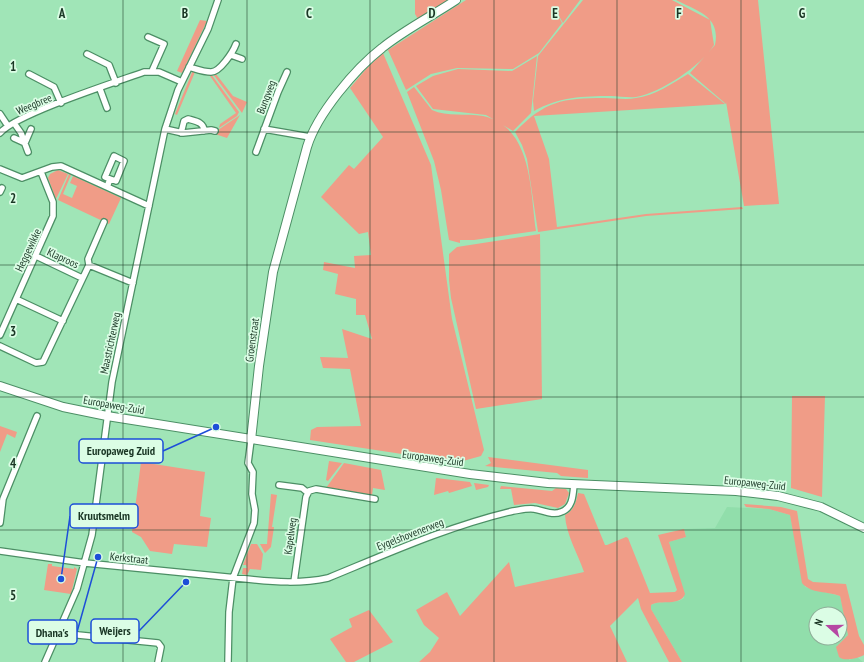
<svg xmlns="http://www.w3.org/2000/svg" width="864" height="662" viewBox="0 0 864 662" font-family="'PT Sans Narrow',sans-serif">
<rect width="100%" height="100%" fill="#a0e5b7"/>
<path fill="#91deab" fill-rule="evenodd" d="M 727,507 L 769,509 L 790,515 L 805,587 L 840,596 L 846,621 L 848,635 L 846,638 L 849,660 L 857,657 L 863,662 L 682,662 L 651,609 L 651,605 L 656,603 L 679,601 L 684,598 L 669,542 L 686,537 L 684,529 L 686,529 L 715,528 ZM 816,614 L 840,614 L 840,638 L 816,638 Z"/>
<path fill="#f09c87" d="M 415,0 L 448,0 L 418,19 L 415,14 Z
M 466,0 L 580,0 L 563,23 L 552,4 L 562,23 L 539,53 L 513,69 L 457,68 L 431,74 L 406,90 L 388,50 Z
M 583,0 L 672,0 L 710,20 L 714,45 C 701,66 660,93 636,97 C 628,98 619,96 611,96 C 583,96 559,97 534,111 L 533,101 L 538,56 Z
M 676,0 L 758,0 L 779,204 L 744,206 L 726,102 L 726,104 L 690,73 L 715,45 C 721,16 697,11 676,0 Z
M 200,20 L 207,21 L 182,73 L 177,71 Z
M 383,53 L 431,165 L 452,319 L 484,450 L 481,456 L 463,461 L 448,461 L 310,440 L 311,430 L 317,427 L 361,426 L 350,369 L 323,368 L 320,357 L 348,358 L 342,329 L 372,339 L 365,315 L 356,315 L 356,299 L 335,294 L 338,274 L 323,270 L 324,262 L 355,268 L 354,256 L 371,255 L 368,232 L 359,234 L 321,197 L 349,165 L 354,169 L 383,137 L 350,88 L 367,68 Z
M 537,56 L 531,113 L 513,131 L 486,115 L 433,109 L 416,86 L 433,76 L 458,69 L 512,71 Z
M 193,70 L 211,74 L 239,112 L 237,116 L 219,128 L 220,124 L 236,113 L 210,76 L 195,72 L 177,115 L 175,114 Z
M 213,74 L 216,74 L 233,96 L 247,102 L 242,113 Z
M 688,74 L 725,104 L 534,116 L 549,159 L 557,227 L 646,214 L 742,207 L 743,209 L 646,216 L 538,232 L 527,159 L 522,145 L 515,132 C 545,101 562,98 605,98 C 615,98 626,100 636,98 C 654,96 673,83 688,74 Z
M 414,87 L 432,110 C 447,117 467,113 483,116 C 533,127 530,191 536,231 L 474,240 L 460,240 L 460,243 L 449,240 L 441,190 L 434,161 L 407,92 Z
M 240,115 L 227,138 L 215,134 L 218,130 Z
M 58,170 L 68,174 L 56,199 L 48,178 L 50,174 Z
M 69,174 L 71,175 L 63,194 L 72,198 L 77,186 L 70,183 L 73,176 L 121,198 L 109,224 L 58,200 Z
M 540,234 L 542,399 L 476,409 L 451,298 L 449,280 L 449,254 L 457,247 Z
M 792,396 L 825,396 L 822,497 L 791,488 Z
M 0,426 L 17,432 L 15,438 L 7,434 L 0,452 Z
M 488,457 L 588,470 L 588,478 L 561,476 L 557,473 L 485,466 L 491,463 Z
M 329,461 L 342,463 L 328,481 L 326,480 Z
M 141,462 L 205,472 L 200,516 L 211,518 L 207,547 L 174,544 L 172,554 L 150,551 L 141,537 L 132,532 Z
M 344,463 L 381,470 L 385,490 L 373,488 L 372,495 L 326,488 Z
M 436,478 L 470,482 L 472,486 L 449,493 L 448,491 L 434,495 Z
M 474,483 L 489,485 L 488,487 L 476,490 Z
M 501,486 L 552,491 L 556,488 L 566,489 L 569,493 L 565,504 L 558,508 L 535,503 L 514,505 L 511,489 L 500,489 Z
M 578,493 L 584,494 L 605,545 L 607,545 L 626,537 L 628,538 L 650,593 L 675,592 L 677,590 L 658,535 L 684,529 L 686,537 L 669,542 L 685,594 C 680,607 661,599 651,605 L 651,609 L 682,662 L 669,662 L 641,609 L 638,598 L 610,626 L 627,662 L 419,662 L 430,652 L 439,638 L 424,625 L 416,610 L 447,592 L 460,616 L 509,562 L 515,587 L 584,572 C 578,554 566,535 565,515 C 574,510 576,503 578,493 Z
M 271,494 L 277,495 L 272,527 L 274,527 L 271,547 L 265,553 L 260,544 L 267,544 Z
M 744,504 L 781,507 L 797,511 L 808,579 L 813,582 L 846,584 L 859,636 L 864,645 L 864,655 C 859,658 844,662 839,657 C 838,654 837,650 836,647 L 848,635 L 840,596 C 828,591 811,594 802,583 L 790,515 L 769,509 L 746,507 Z
M 251,544 L 257,544 L 263,554 L 261,570 L 250,569 L 247,575 L 242,574 L 243,568 L 247,568 L 246,565 L 243,565 Z
M 48,564 L 52,564 L 52,566 L 74,569 L 74,567 L 77,569 L 71,594 L 44,590 Z
M 369,610 L 393,642 L 354,662 L 346,662 L 330,639 L 352,627 L 349,619 Z"/>
<g fill="none" stroke-linecap="round" stroke-linejoin="round">
<defs>
<path id="street" d="M 148,37 L 164,44 L 152,71
M 87,54 L 109,65 L 116,83
M 231,55 L 242,59
M 189,67 C 196,69 204,72 211,72 C 220,72 233,52 236,44
M 29,74 L 54,87 L 61,103
M 100,89 L 107,108
M 0,114 L 8,126
M 14,123 L 21,133 L 28,152
M 165,129 L 183,133 L 211,130 L 215,131
M 264,129 L 310,137
M 0,133 C 16,114 116,82 144,72 L 159,72 L 182,82
M 181,133 L 184,121 L 188,119 C 195,121 204,122 204,131
M 14,138 L 25,143 L 31,129
M 256,152 L 278,92 L 287,72
M 0,169 L 22,178 L 52,167 L 61,166 L 149,206
M 107,187 L 110,179 L 105,177 L 114,156 L 124,161 L 116,181 L 110,179
M 0,192 L 2,188
M 36,256 L 82,278
M 89,265 L 133,283
M 89,265 L 88,259 L 104,222
M 16,299 L 63,321
M 0,335 L 53,216 L 53,202 L 41,172
M 0,346 L 36,363 L 43,362 L 89,265
M 279,485 L 302,488 L 308,493
M 0,523 L 3,499 L 37,416
M 0,551 L 85,563 L 247,579 C 275,582 301,584 328,578 C 389,553 449,526 513,511 C 520,510 528,508 534,509 C 543,510 552,516 561,512 C 573,508 573,495 574,484
M 294,582 L 306,497 L 309,491 L 316,489 L 375,499
M 61,629 L 78,635 L 158,643 L 161,647 L 158,662
M 45,662 L 77,589 L 92,535 L 112,382 L 165,129 L 178,90 L 208,29 L 218,0
M 228,662 L 229,612 L 233,578 L 254,523 L 255,510 L 252,494 L 253,472 L 248,463 L 251,440"/>
<path id="secondary" d="M 0,386 L 63,407 L 107,416 L 470,474 L 548,483 L 736,491 L 778,496 L 821,507 L 864,528
M 251,440 L 259,366 L 273,272 L 307,147 C 317,114 355,69 382,48 C 404,30 432,16 456,0"/>
</defs>
<use href="#street" stroke="#4c8f65" stroke-width="8"/>
<use href="#secondary" stroke="#4c8f65" stroke-width="10"/>
<use href="#street" stroke="#fff" stroke-width="5.5"/>
<use href="#secondary" stroke="#fff" stroke-width="8"/>
</g>
<path fill="none" stroke="#1a3625" stroke-width="1" stroke-opacity="0.55" d="M 123,0 L 123,662M 247,0 L 247,662M 370,0 L 370,662M 494,0 L 494,662M 617,0 L 617,662M 741,0 L 741,662M 0,132 L 864,132M 0,265 L 864,265M 0,397 L 864,397M 0,530 L 864,530"/>
<g text-anchor="middle" dominant-baseline="central" stroke-width="3.5" stroke-linejoin="round" paint-order="stroke">
<g font-size="11" fill="#1a3625" stroke="#dbfde5">
<text transform="translate(266 97) rotate(-69)">Bungweg</text>
<text transform="translate(34 104) rotate(-23)">Weegbree</text>
<text transform="translate(28 250) rotate(-65)">Heggewikke</text>
<text transform="translate(63 258) rotate(25)">Klaproos</text>
<text transform="translate(252 340) rotate(-82)">Groenstraat</text>
<text transform="translate(110 343) rotate(-78)">Maastrichterweg</text>
<text transform="translate(114 405) rotate(10)">Europaweg-Zuid</text>
<text transform="translate(433 458) rotate(8)">Europaweg-Zuid</text>
<text transform="translate(755 483) rotate(6)">Europaweg-Zuid</text>
<text transform="translate(410 534) rotate(-21)">Eygelshovenerweg</text>
<text transform="translate(290 536) rotate(-82)">Kapelweg</text>
<text transform="translate(129 558) rotate(6)">Kerkstraat</text>
</g>
</g>
<g font-size="13" text-anchor="middle" font-weight="bold" fill="#1a3625" stroke="#dbfde5" stroke-width="3.5" stroke-linejoin="round" paint-order="stroke">
<text x="62" y="18">A</text>
<text x="185" y="18">B</text>
<text x="309" y="18">C</text>
<text x="432" y="18">D</text>
<text x="555" y="18">E</text>
<text x="679" y="18">F</text>
<text x="802" y="18">G</text>
<text x="13" y="71">1</text>
<text x="13" y="203">2</text>
<text x="13" y="336">3</text>
<text x="13" y="468">4</text>
<text x="13" y="600">5</text>
</g>
<path fill="none" stroke="#1d4ed8" stroke-width="1.5" d="M216 427L163 451M61 579L70 516M186 582L139 631M98 557L77 632"/>
<g fill="#1d4ed8" stroke="#dbfde5" stroke-width="1.5">
<circle cx="216" cy="427" r="4"/>
<circle cx="61" cy="579" r="4"/>
<circle cx="186" cy="582" r="4"/>
<circle cx="98" cy="557" r="4"/>
</g>
<g fill="#dbfde5" stroke="#1d4ed8" stroke-width="1.5">
<rect x="79" y="439" width="84" height="24" rx="4"/>
<rect x="70" y="504" width="68" height="24" rx="4"/>
<rect x="91" y="619" width="48" height="24" rx="4"/>
<rect x="28" y="620" width="49" height="24" rx="4"/>
</g>
<g font-size="12" text-anchor="middle" font-weight="bold" fill="#1a3625">
<text x="121" y="455">Europaweg Zuid</text>
<text x="104" y="520">Kruutsmelm</text>
<text x="115" y="635">Weijers</text>
<text x="52" y="637">Dhana's</text>
</g>
<g transform="translate(828 626) rotate(291)"><circle r="19" fill="#dbfde5" stroke="#8ead98"/>
<path d="M0-3L7 15L0 10L-7 15Z" fill="#b647a3"/>
<text y="-6" font-size="11" font-weight="bold" text-anchor="middle" fill="#1a3625">N</text>
</g>
</svg>
